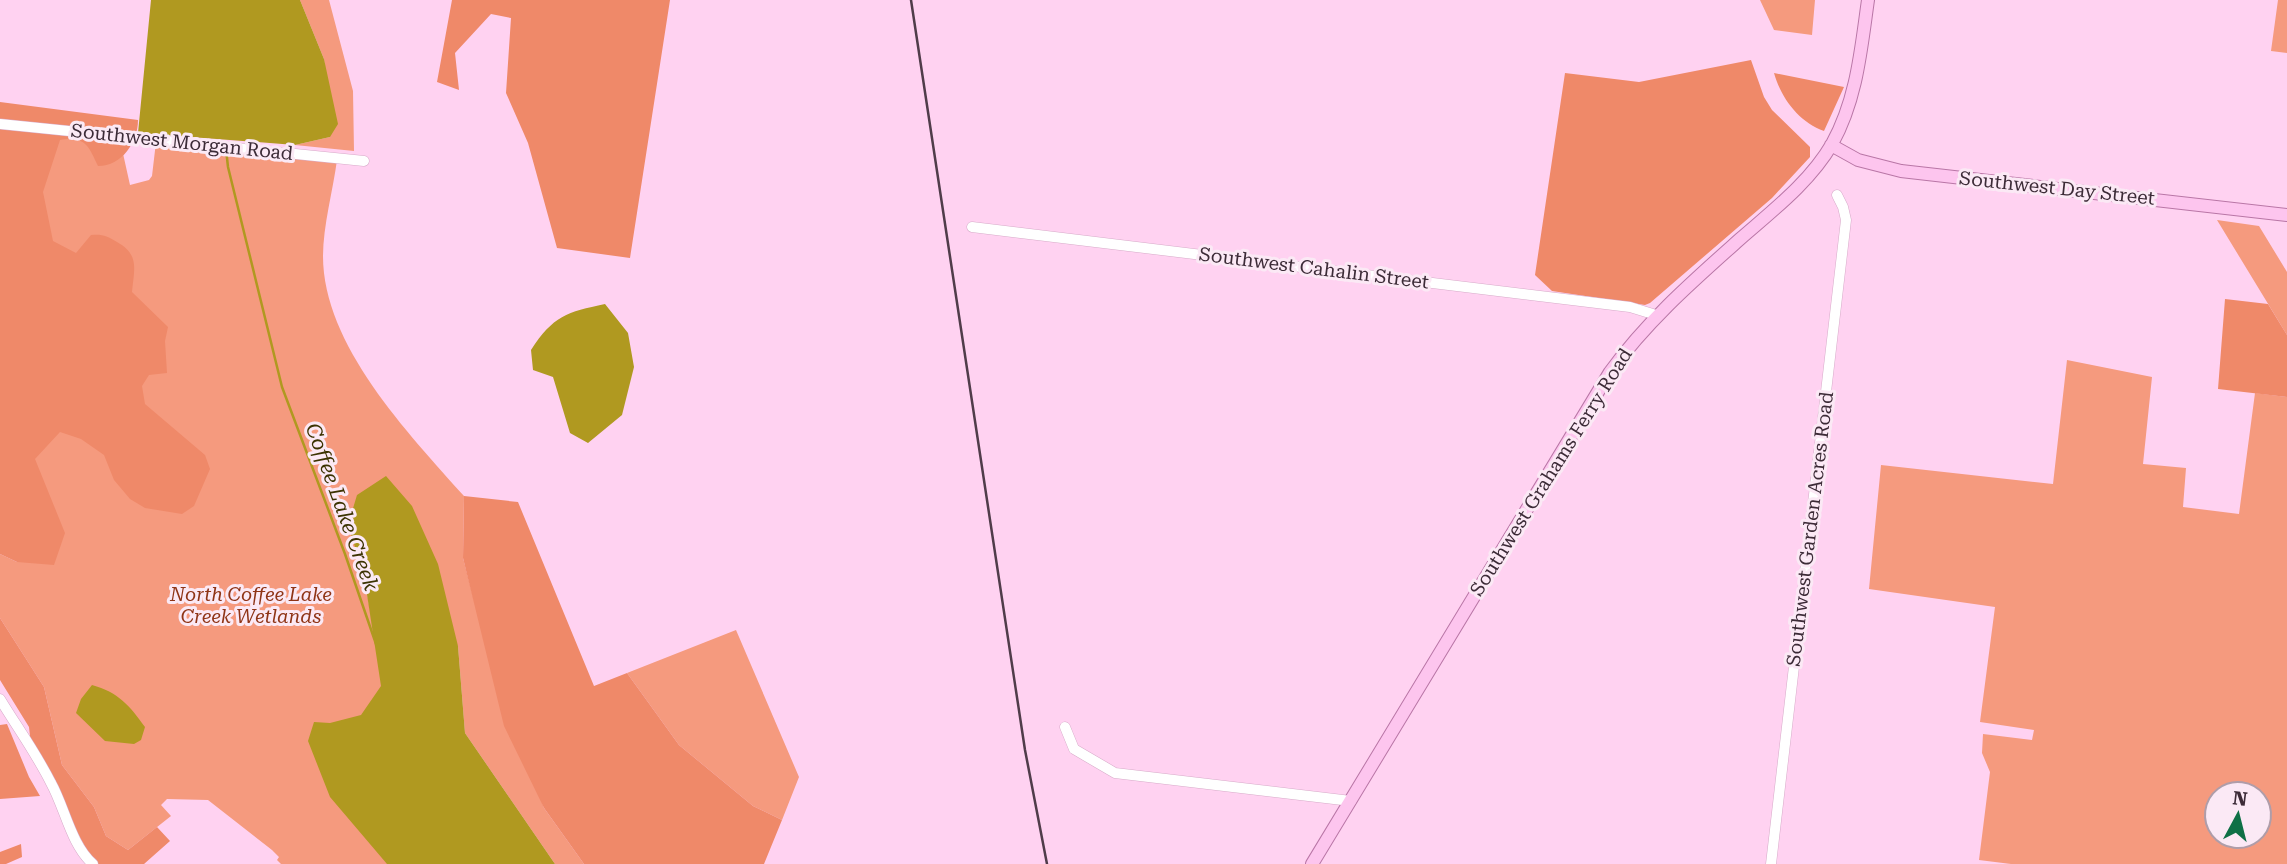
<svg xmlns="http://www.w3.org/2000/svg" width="2287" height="864" viewBox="0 0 2287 864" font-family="'Roboto Serif',serif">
<rect width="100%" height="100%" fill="#ffd2f1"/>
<path fill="#f59a7e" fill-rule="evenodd" d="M 300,0 L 329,0 L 353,91 L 354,151 L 295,145 L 330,137 L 324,59 Z
M 1760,0 L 1815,0 L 1812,35 L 1774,30 Z
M 2278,0 L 2287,0 L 2287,53 L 2271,51 Z
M 0,116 L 118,131 L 130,185 L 149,180 L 152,176 L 156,142 L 337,160 C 333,190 323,226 323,256 C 323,345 408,433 464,496 L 463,558 L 481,627 L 544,808 L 584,864 L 555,864 L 465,733 L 458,646 L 364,575 L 375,640 L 385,670 L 479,864 L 281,864 L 277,860 L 279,857 L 272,850 L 208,800 L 167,799 L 161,805 L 171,816 L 128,850 L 106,836 L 94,807 L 62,765 L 44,687 L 0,618 L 0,554 L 17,562 L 41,529 Z
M 2217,220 L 2259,226 L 2287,272 L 2287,335 Z
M 2067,360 L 2152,377 L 2143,464 L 2186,468 L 2183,507 L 2239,514 L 2255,393 L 2287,397 L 2287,864 L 2011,864 L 1979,860 L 1990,772 L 1982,753 L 1983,734 L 2032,740 L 2034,730 L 1980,722 L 1995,607 L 1869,589 L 1881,465 L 2053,484 ZM 2217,794 L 2259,794 L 2259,836 L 2217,836 Z
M 736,630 L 799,777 L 782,820 L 753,806 L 679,745 L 627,673 Z"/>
<path fill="#ef8969" d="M 452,0 L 670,0 L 630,258 L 557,248 L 528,143 L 506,93 L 511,18 L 491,14 L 455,53 L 459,90 L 437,82 Z
M 1751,60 L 1764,97 L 1772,110 L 1810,147 L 1810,157 L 1772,198 L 1650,303 L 1645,305 L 1552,291 L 1535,275 L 1565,73 L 1639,82 Z
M 1774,73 L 1844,87 L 1824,131 C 1799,122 1781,98 1774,73 Z
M 0,102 L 138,120 C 138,142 122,166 98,166 C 88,145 85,136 60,140 L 43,192 L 53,241 L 76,253 L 91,235 C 103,234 107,236 117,242 C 140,255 134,269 132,292 L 168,327 L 165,341 L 167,373 L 149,375 L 142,386 L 145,404 L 205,455 L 210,469 L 194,506 L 182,514 L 145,508 L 130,499 L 114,480 L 104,455 L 81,439 L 60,432 L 35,459 L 65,533 L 54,565 L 17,562 L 0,554 Z
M 2225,299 L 2268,304 L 2287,335 L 2287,397 L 2218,389 Z
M 464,496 L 518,502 L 594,686 L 627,673 L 679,745 L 753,806 L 782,820 L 764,864 L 584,864 L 544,808 L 504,726 L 463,558 Z
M 0,618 L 44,687 L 62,765 L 94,807 L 106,836 L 128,850 L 157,827 L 170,841 L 144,864 L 94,864 L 31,745 L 29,727 L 0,680 Z
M 7,724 L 29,777 L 40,796 L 0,799 L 0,725 Z
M 21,844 L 22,857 L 6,864 L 0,864 L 0,852 Z"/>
<path fill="#b09920" d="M 151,0 L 300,0 L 324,59 L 338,124 L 330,137 L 295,145 L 138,133 Z
M 605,304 L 628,333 L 634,367 L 622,415 L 588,443 L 570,433 L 553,377 L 533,370 L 531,350 C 553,316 567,312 605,304 Z
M 386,476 L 412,506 L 438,564 L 458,646 L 465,733 L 555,864 L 387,864 L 330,797 L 308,741 L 314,722 L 330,723 L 361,715 L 381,686 L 364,575 L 348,525 L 357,495 Z
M 92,685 C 118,692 130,706 145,727 L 141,740 L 134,744 L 105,741 L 76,713 L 81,699 Z"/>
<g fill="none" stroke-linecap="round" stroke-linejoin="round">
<path stroke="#b09920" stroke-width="2.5" d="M 226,149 L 228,167 L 282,387 L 345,554 L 376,644"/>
<defs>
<path id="minor" d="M 0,124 L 364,161
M 972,227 L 1630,307 L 1656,315
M 0,699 C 17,727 36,753 51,783 C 65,808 71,845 93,864
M 1065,727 L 1074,749 L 1115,773 L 1351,801
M 1771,864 L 1846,220 L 1843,207 L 1837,195"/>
<path id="major" d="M 1831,145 L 1858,160 L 1901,171 L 2287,215
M 1312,864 L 1610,372 C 1647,321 1693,281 1740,239 C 1772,211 1810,182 1832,144 C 1857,99 1861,49 1868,0"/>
</defs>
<use href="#minor" stroke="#d7abc9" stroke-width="11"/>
<use href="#major" stroke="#b976a6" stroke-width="14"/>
<use href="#minor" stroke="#fff" stroke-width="10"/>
<use href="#major" stroke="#fdc5ee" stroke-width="12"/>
<path stroke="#503c4a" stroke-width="2.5" d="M 911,0 L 1025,750 L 1047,864"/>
</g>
<g text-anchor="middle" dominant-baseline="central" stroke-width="6" stroke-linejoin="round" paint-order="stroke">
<g font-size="19" fill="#3c2b37" stroke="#fbe9f5">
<text transform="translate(182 142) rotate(6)">Southwest Morgan Road</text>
<text transform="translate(2057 188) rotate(6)">Southwest Day Street</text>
<text transform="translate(1314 268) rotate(7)">Southwest Cahalin Street</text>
<text transform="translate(1551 472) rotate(-58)">Southwest Grahams Ferry Road</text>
<text transform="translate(1810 529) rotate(-83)">Southwest Garden Acres Road</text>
</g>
<g font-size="19" font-style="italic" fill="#8f3416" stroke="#fbe9f5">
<text x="251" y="594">North Coffee Lake<tspan x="251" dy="22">Creek Wetlands</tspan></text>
</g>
<g font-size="21" font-style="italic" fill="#3c3302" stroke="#fbe9f5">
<text transform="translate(342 507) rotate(70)">Coffee Lake Creek</text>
</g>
</g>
<g transform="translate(2238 815) rotate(7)"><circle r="33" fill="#fbe9f5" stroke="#af9da9" stroke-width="2"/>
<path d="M0-5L12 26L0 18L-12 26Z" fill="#0f7046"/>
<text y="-10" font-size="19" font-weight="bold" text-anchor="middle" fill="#3c2b37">N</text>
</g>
</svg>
